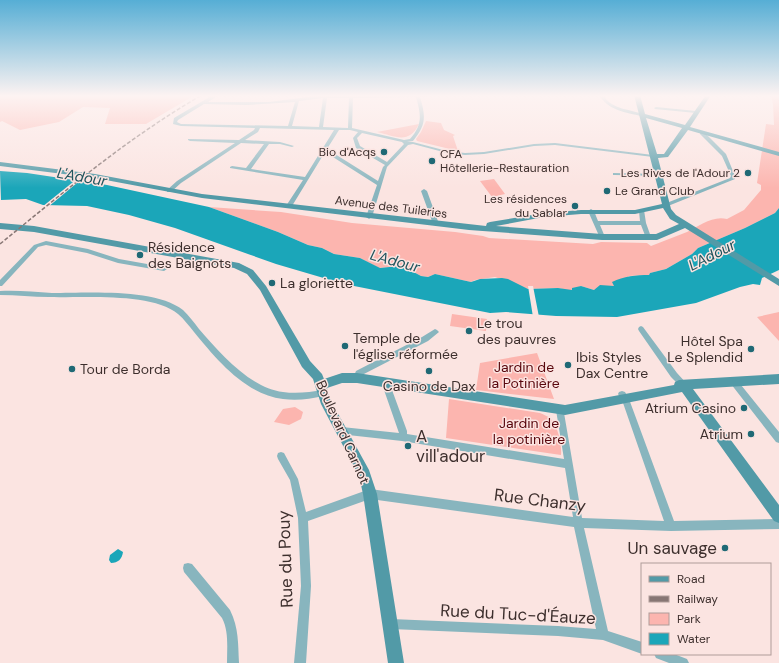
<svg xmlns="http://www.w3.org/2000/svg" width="779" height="663" viewBox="0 0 779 663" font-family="'DM Sans',sans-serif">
<rect width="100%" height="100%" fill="#fbe4e1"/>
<path fill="#fcb5af" d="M 0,95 L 195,95 L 146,124 L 105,124 L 110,108 L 83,107 L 59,122 L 20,130 L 2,121 L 0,122 Z
M 771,95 L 779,95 L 779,208 L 775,213 L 745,228 L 698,248 L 692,254 L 666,269 L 650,273 L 649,275 L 629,276 L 616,287 L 594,290 L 581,286 L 572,291 L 558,288 L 528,289 L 495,277 L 475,280 L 471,282 L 435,274 L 428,277 L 421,276 L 408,269 L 399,266 L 379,268 L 360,258 L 334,254 L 322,248 L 308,245 L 278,232 L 209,207 L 281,212 L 352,223 L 455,232 L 483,236 L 489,238 L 593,244 L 601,242 L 647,243 L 651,246 C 663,241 675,237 687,232 C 699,226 713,215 727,219 L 744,210 L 761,190 L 761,185 L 757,183 L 766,124 L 774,125 L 773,104 Z
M 426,121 L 441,123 L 444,130 L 455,135 L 453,136 L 458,151 L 417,141 L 416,139 L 421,132 Z
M 419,124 C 409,145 395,136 377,132 Z
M 494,179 L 505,194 L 492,197 L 480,181 Z
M 779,312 L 779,341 L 757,317 Z
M 452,314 L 487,319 L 486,331 L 450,326 Z
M 537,353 L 554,399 L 476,390 L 480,363 Z
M 449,399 L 540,413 C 544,415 548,416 551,419 C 558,426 562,446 561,455 L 446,438 Z
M 295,407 L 303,412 L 301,419 L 289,425 L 274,422 L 283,409 Z"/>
<path fill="#1ba6b9" d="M 0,171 L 27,173 L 107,185 L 209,207 L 278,232 L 308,245 L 322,248 L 334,254 L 360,258 L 380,268 L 399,266 L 408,269 L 421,276 L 428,277 L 435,274 L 471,282 L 480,279 L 502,278 L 508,279 L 528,289 L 558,288 L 572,290 L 572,288 L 581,286 L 594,290 L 600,285 L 614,286 L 612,282 C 624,276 636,275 649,275 L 650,273 L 666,269 L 692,254 L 698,248 L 745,228 L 775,213 L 779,208 L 779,270 L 762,278 L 760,285 L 753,284 L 740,287 L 696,303 L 617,317 L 556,316 L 506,312 L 490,313 L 344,284 L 276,264 L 175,228 L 129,215 L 87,206 L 43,205 L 26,199 L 1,200 Z
M 118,549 L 123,552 C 122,559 118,563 111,563 L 109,560 L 110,555 Z"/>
<path fill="#fbe4e1" d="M 78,178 L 83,178 L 48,207 L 42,207 Z
M 528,286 L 533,286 L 539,317 L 533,317 Z"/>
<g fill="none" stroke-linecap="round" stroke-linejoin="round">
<path fill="#88b5be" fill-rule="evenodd" d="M 213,95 L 219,95 L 208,102 L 269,102 L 323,95 L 449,95 L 420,97 C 426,117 426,125 413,141 L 407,142 L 413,142 L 447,151 L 465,153 L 484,152 L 534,144 L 555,143 L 653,155 L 655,156 L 653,157 L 555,145 L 534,146 L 484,154 L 465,155 L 447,153 L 413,144 L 408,145 L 387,167 L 372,217 L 369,219 L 366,217 L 377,185 L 325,152 L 292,206 L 289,208 L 286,206 L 303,180 L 230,168 L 230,167 L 232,166 L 246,168 L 264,144 L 241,143 L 181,183 L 171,192 L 167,192 L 167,190 L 177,181 L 235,143 L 190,141 L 188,140 L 188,139 L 239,140 L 254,130 L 255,128 L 181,126 L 173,124 L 174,118 ZM 416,97 C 421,115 423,124 410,139 L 404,140 L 352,128 L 353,98 ZM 323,98 L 319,127 L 292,126 L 299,101 ZM 327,98 L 349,98 L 348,128 L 323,127 ZM 295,102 L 288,126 L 181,124 L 177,122 L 178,120 L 204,104 L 247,105 ZM 260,128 L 334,130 L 305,177 L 251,169 L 269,144 L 280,144 L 292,147 L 294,146 L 280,142 L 245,140 L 258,132 ZM 339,130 L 350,130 L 358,132 L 353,138 L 356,148 L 385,165 L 383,167 L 378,181 L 327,149 ZM 362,133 L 402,142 L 404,144 L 387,162 L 360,146 L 357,138 Z
M 599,95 L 603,95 C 613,111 630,108 644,115 L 642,116 C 626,113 608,110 599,95 Z
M 656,107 L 696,111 L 698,112 L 696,113 L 655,109 L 654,108 Z
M 700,132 L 704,132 L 726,154 L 735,176 L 735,179 L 668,206 L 664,206 L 664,204 L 730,178 L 731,176 L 722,156 L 700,134 Z
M 613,173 L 659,174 L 661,175 L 659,176 L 615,175 L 613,175 Z
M 424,189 L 427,191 L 439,224 L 438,225 L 436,226 L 433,224 L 421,191 Z
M 591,209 L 594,211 L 598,221 L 640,221 L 639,211 L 642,209 L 644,210 L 646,223 L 651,237 L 650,238 L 646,238 L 641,225 L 600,225 L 605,237 L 604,238 L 600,238 L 588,211 Z
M 46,241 L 88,249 L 119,259 L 164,267 L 167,269 L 164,271 L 118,263 L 87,253 L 46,245 L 38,247 L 2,286 L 0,286 L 0,280 L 34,245 Z
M 0,291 C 17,290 35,292 52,293 C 87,293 155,288 183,310 C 189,316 194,322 199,329 C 220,353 250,388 283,392 C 297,394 310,392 323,390 L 326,391 L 327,393 L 326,395 L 323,396 C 310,399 297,401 283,399 C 245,394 217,360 194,332 C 189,326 184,319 178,314 C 152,292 83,298 49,297 C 33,297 16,295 0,295 Z
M 641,326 L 643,327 L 677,373 L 688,385 L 687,387 L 684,388 L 681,387 L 671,377 L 639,331 L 638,329 L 639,327 Z
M 435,329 L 437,330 L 439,332 L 428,341 L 362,375 L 360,380 L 357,381 L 354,380 L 353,378 L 356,371 L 422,337 Z
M 734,379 L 737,380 L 779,432 L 779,443 L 776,442 L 731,384 L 730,382 L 731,380 Z
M 388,380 L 391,381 L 392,390 L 407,431 L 407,434 L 564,459 L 556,410 L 557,407 L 560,406 L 563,407 L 582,518 L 664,521 L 622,400 L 618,394 L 619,392 L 622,391 L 625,392 L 629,399 L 674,521 L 779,519 L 779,529 L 671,531 L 584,528 L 608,631 L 642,642 L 642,654 L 603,640 L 558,636 L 391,629 L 387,628 L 386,624 L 387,620 L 391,619 L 558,626 L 596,629 L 574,527 L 370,499 L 308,521 L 311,586 L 306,663 L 294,663 L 301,586 L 298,518 L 290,480 L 278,459 L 277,456 L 278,453 L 281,452 L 284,453 L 298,479 L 306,512 L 370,489 L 573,517 L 565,468 L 402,441 L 339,434 L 338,431 L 339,428 L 342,427 L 399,433 L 384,390 L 385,381 Z
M 188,563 L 192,564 L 230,610 C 239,628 238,644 239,663 L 227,663 C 227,648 229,631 222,618 L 184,572 L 183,568 L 184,564 Z
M 654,654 L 674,654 L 687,659 L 689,663 L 669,663 L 656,658 Z"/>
<path fill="#529aa7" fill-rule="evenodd" d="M 634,95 L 640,95 L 645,114 L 685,125 L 706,95 L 711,95 L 690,127 L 779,152 L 779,156 L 688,130 L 668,157 L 658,158 L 671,209 L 676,215 L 779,279 L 779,286 L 685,228 L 657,240 L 602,240 L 469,230 L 202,198 L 95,178 L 0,166 L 0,162 L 95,174 L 202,194 L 486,226 L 487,223 L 490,222 L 544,213 L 581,210 L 635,210 L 662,204 ZM 646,118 L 682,128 L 664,154 L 657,154 ZM 663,208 L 670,219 L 679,224 L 656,234 L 602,234 L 496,226 L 544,217 L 581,214 L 635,214 Z
M 0,223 L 34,226 L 239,263 L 253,270 L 266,286 L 310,361 L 322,374 L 324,379 L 342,373 L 357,373 L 565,405 L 674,385 L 675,382 L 679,380 L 779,374 L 779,384 L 693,389 L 779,505 L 779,523 L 774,521 L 682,392 L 565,415 L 357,383 L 342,383 L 327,388 L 330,399 L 369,470 L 377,494 L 404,663 L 388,663 L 363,494 L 359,476 L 321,404 L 313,379 L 302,367 L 260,290 L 247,274 L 234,268 L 34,232 L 0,229 Z"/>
<path stroke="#877674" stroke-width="1.5" stroke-dasharray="4 2" stroke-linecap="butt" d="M 0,244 C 65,191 129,137 202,95"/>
</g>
<linearGradient id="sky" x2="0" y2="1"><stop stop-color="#56aed5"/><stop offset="0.51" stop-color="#fdf3f2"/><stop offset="1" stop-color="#fdf3f2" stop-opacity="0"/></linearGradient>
<rect width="779" height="188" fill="url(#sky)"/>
<g fill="#1f6975" stroke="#fbe4e1" stroke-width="1.5">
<circle cx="384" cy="152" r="4"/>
<circle cx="432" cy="161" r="4"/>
<circle cx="748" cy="173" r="4"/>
<circle cx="607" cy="191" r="4"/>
<circle cx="575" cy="206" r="4"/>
<circle cx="140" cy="255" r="4"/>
<circle cx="272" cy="283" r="4"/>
<circle cx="469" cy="331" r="4"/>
<circle cx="345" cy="346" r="4"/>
<circle cx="751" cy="349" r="4"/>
<circle cx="568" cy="365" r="4"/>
<circle cx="72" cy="369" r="4"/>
<circle cx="429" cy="371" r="4"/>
<circle cx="744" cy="408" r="4"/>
<circle cx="751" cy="434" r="4"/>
<circle cx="408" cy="446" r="4"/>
<circle cx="725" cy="548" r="4"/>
</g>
<g text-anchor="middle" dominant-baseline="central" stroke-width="3" stroke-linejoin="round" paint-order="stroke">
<g font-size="12" fill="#3d2f2d" stroke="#fbe4e1" text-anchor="end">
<text x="376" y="152">Bio d'Acqs</text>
<text x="440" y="154" text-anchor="start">CFA<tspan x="440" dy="14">Hôtellerie-Restauration</tspan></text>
<text x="740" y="173">Les Rives de l'Adour 2</text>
<text x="615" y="191" text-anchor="start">Le Grand Club</text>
<text x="567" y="199">Les résidences<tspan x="567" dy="14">du Sablar</tspan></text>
</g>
<g font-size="12" fill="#3d2f2d" stroke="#fbe4e1">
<text transform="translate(391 207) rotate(7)">Avenue des Tuileries</text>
</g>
<g font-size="14" fill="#3d2f2d" stroke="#fbe4e1" text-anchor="start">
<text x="148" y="247">Résidence<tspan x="148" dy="16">des Baignots</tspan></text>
<text x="280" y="283">La gloriette</text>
<text x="477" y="323">Le trou<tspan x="477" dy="16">des pauvres</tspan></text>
<text x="353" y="338">Temple de<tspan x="353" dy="16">l'église réformée</tspan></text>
<text x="743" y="341" text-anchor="end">Hôtel Spa<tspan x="743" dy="16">Le Splendid</tspan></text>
<text x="576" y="357">Ibis Styles<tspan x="576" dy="16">Dax Centre</tspan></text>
<text x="80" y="369">Tour de Borda</text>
<text x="429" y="386" text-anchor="middle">Casino de Dax</text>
<text x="736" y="408" text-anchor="end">Atrium Casino</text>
<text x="743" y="434" text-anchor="end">Atrium</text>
</g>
<g font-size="14" fill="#59070d" stroke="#fbe4e1">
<text x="524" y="367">Jardin de<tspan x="524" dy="16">la Potinière</tspan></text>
<text x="529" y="423">Jardin de<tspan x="529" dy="16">la potinière</tspan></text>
</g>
<g font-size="14" fill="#3d2f2d" stroke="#fbe4e1">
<text transform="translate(343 432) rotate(66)">Boulevard Carnot</text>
</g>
<g font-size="15" font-style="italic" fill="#20545d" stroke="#fbe4e1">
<text transform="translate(82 177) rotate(10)">L'Adour</text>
<text transform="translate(712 255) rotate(-27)">L'Adour</text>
<text transform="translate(395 261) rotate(15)">L'Adour</text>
</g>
<g font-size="17" fill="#3d2f2d" stroke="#fbe4e1" text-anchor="start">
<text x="416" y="436">A<tspan x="416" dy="20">vill'adour</tspan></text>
<text x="717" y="548" text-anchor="end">Un sauvage</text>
</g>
<g font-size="17" fill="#3d2f2d" stroke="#fbe4e1">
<text transform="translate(540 500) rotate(7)">Rue Chanzy</text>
<text transform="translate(285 559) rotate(-92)">Rue du Pouy</text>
<text transform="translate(518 614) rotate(3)">Rue du Tuc-d'Éauze</text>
</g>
</g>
<rect x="641" y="563" width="130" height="92" fill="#fbe4e1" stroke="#af9c99"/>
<rect x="649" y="576" width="20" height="6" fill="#529aa7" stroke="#af9c99"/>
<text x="677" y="583" font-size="12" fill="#3d2f2d">Road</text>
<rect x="649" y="596" width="20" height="6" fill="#877674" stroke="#af9c99"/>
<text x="677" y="603" font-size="12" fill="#3d2f2d">Railway</text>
<rect x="649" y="613" width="20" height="12" fill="#fcb5af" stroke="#af9c99"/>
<text x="677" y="623" font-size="12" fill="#3d2f2d">Park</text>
<rect x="649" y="633" width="20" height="12" fill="#1ba6b9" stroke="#af9c99"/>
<text x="677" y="643" font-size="12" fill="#3d2f2d">Water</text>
</svg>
